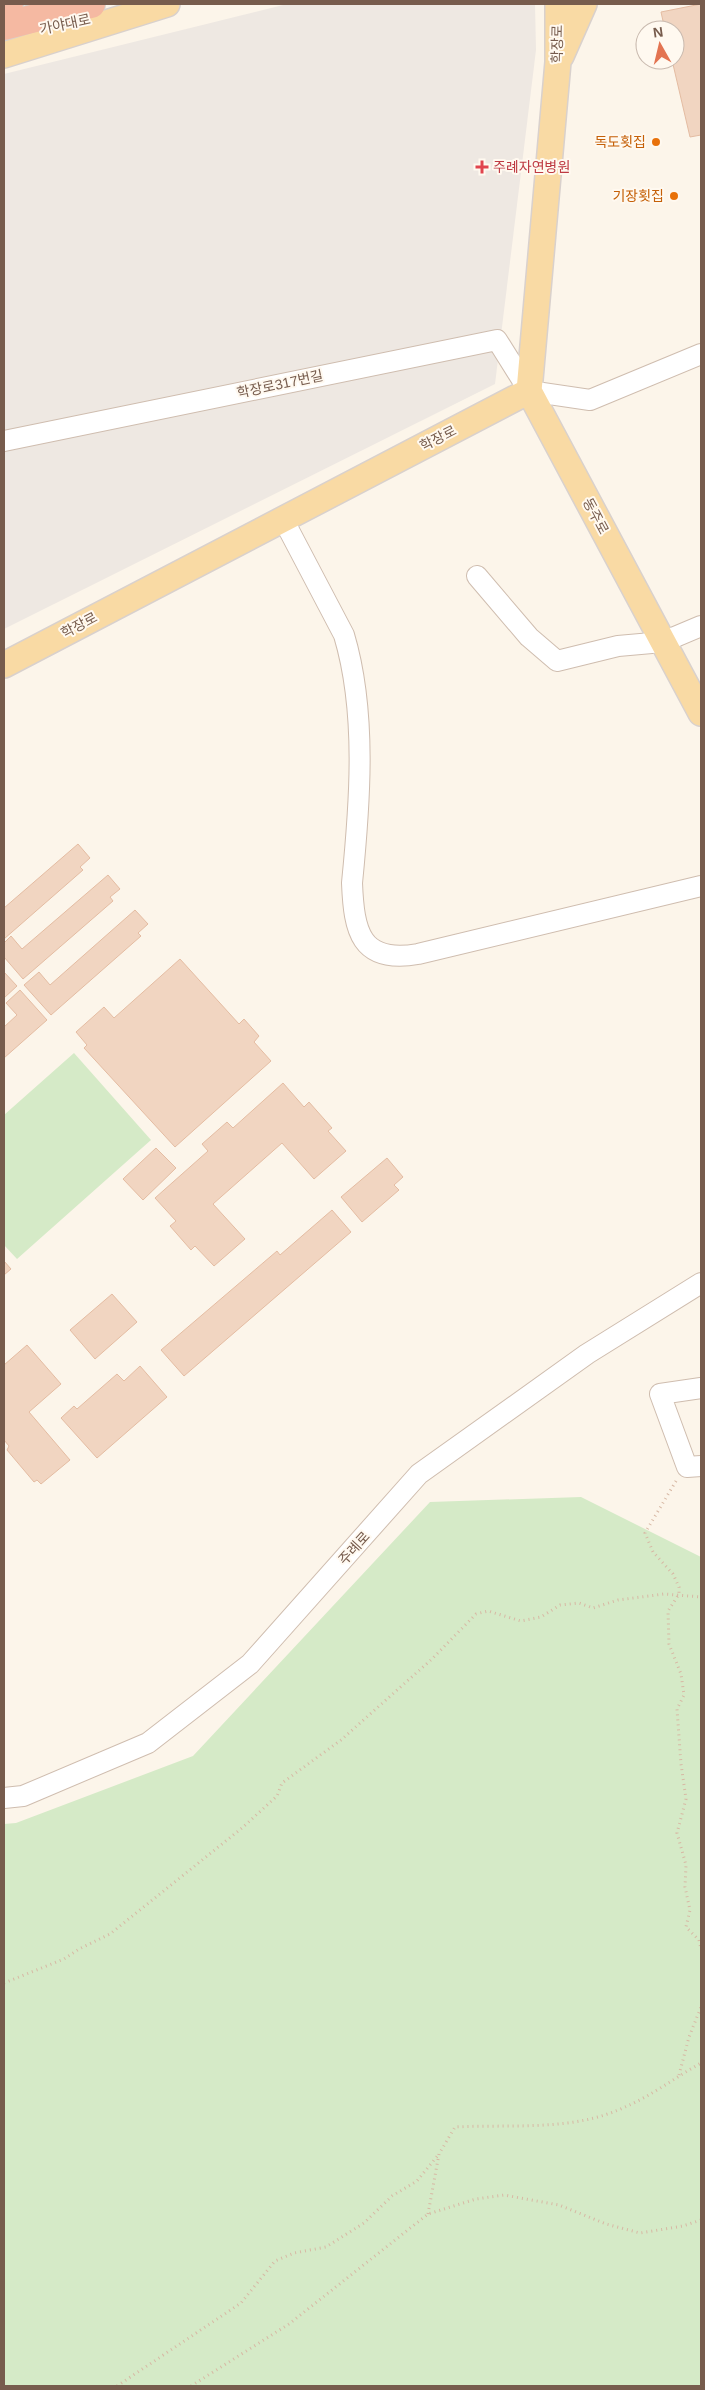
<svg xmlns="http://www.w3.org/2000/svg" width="705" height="2390" viewBox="0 0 705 2390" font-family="Helvetica,'Noto Sans KR',sans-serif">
<rect width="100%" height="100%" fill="#fcf5ea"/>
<path fill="#eee8e2" d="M 287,4 L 535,4 L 536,50 L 495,384 L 4,629 L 4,74 Z"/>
<path fill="#d5eac7" d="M 74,1053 L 151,1140 L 17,1259 L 4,1245 L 4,1115 Z
M 581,1497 L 701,1557 L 701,2386 L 4,2386 L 4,1824 L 16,1823 L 193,1756 L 430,1502 Z"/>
<path fill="#f1d5c1" stroke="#e4bca2" d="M 701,4 L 701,135 L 690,137 L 672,60 L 675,60 L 675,30 L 665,30 L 661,12 Z
M 78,844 L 90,858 L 80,867 L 83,870 L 4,939 L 4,908 Z
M 108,875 L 120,889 L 110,897 L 113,901 L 23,979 L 4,957 L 4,943 L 11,936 L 22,949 Z
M 135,910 L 148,924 L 138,933 L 141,936 L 51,1015 L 24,985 L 39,972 L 50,985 Z
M 180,959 L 239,1024 L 244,1019 L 259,1036 L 254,1042 L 271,1061 L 175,1147 L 84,1048 L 87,1045 L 76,1032 L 104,1007 L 114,1018 Z
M 4,972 L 17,986 L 4,998 Z
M 20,990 L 47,1020 L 4,1058 L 4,1027 L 17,1015 L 6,1003 Z
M 283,1083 L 304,1107 L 309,1102 L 332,1128 L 328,1131 L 346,1151 L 314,1179 L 282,1143 L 213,1204 L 245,1239 L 214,1266 L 195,1246 L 191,1250 L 170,1226 L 176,1221 L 155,1198 L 208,1151 L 202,1144 L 227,1122 L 233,1128 Z
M 156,1148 L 176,1168 L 143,1200 L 123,1179 Z
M 387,1158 L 403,1177 L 394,1185 L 399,1190 L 362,1222 L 341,1197 Z
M 332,1210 L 351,1232 L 184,1376 L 161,1350 L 277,1251 L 280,1255 Z
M 4,1261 L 11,1269 L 4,1275 Z
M 112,1294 L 137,1322 L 95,1359 L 70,1330 Z
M 27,1345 L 61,1384 L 29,1412 L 70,1460 L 41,1484 L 37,1480 L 34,1482 L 7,1450 L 9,1446 L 4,1440 L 4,1365 Z
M 140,1366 L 167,1397 L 97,1458 L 61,1418 L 74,1406 L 77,1409 L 117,1374 L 124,1381 Z"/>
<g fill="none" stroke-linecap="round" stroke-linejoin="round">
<defs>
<path id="minor" d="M 4,441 L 497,340 L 529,391 L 590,400 L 701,354
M 283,519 L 344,635 C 367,712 360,803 352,883 C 354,931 360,964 418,954 L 701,886
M 477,576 L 529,637 L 557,661 L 618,646 L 663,642 L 701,626
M 701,1388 L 660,1394 L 687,1467 L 701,1466
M 4,1798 L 23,1796 L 148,1743 L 250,1664 L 419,1474 L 587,1354 L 701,1283"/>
<path id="major" d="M 4,55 L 167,4
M 561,56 L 584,4
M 529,391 L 701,713
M 4,665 L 529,391 L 558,62 L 558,4"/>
<path id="highway" d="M 4,5 L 9,4
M 4,26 L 91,4"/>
</defs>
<use href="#minor" stroke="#cfbdaf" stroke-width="22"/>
<use href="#major" stroke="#d9d1cd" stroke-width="28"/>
<use href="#highway" stroke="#d9d1cd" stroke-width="30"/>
<path stroke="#d7b8a4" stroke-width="3" stroke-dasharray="1 4" stroke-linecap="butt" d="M 676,1481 L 645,1533 L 653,1552 L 673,1574 L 679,1587 L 679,1594 L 668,1611 L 669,1644 L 681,1674 L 684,1695 L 677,1709 L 681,1764 L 686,1799 L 677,1833 L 686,1865 L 685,1887 L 690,1910 L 686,1927 L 699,1940 L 701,1949
M 4,1983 L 64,1959 L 79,1949 L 110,1934 L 242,1828 L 277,1796 L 282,1783 L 341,1740 L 432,1659 L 476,1614 L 488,1611 L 521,1621 L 541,1617 L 560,1605 L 579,1603 L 593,1608 L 618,1600 L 664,1594 L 701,1597
M 679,2075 L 689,2037 L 701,2007
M 428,2214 L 439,2154 L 455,2127 C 511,2124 572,2132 625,2107 C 651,2096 676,2077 701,2063
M 117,2386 L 241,2303 L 275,2261 L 294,2253 L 326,2247 L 364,2223 L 392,2196 L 417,2181 L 439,2154
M 191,2386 L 289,2324 L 428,2214 L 476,2199 L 504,2195 L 559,2205 L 606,2224 L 640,2233 L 683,2226 L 701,2220"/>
<use href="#minor" stroke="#fff" stroke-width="20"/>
<use href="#major" stroke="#f9daa4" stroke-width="25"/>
<use href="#highway" stroke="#f5b9a2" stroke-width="28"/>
</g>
<g fill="#e8710a" stroke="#fff9f0" stroke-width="2">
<circle cx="656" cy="142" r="5"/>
<circle cx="674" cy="196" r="5"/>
</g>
<path fill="#e0444e" stroke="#fff9f0" stroke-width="2" d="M479.5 159.5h5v5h5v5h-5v5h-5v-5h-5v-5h5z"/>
<g text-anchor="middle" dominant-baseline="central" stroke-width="4" stroke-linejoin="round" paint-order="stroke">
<g font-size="14" fill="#775c4d" stroke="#fff9f0">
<text transform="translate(65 24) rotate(-12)">가야대로</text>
<text transform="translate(557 44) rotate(-89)">학장로</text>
<text transform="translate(280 384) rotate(-12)">학장로317번길</text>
<text transform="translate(438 438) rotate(-27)">학장로</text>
<text transform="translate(596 516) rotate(62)">동주로</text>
<text transform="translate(79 625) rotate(-28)">학장로</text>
<text transform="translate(354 1548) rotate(-48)">주례로</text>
</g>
<g font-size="14" fill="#c56008" stroke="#fff9f0" text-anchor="end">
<text x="646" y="142">독도횟집</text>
<text x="664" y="196">기장횟집</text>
</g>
<g font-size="14" fill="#be3a42" stroke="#fff9f0" text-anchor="start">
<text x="493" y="167">주례자연병원</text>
</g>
</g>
<rect width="705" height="2390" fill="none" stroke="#775c4d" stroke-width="10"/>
<g transform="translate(660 45) rotate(352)"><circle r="24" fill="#fff9f0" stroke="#c9baaf"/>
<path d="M0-4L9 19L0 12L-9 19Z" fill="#e37451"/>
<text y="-8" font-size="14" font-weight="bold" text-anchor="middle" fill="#775c4d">N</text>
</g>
</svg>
